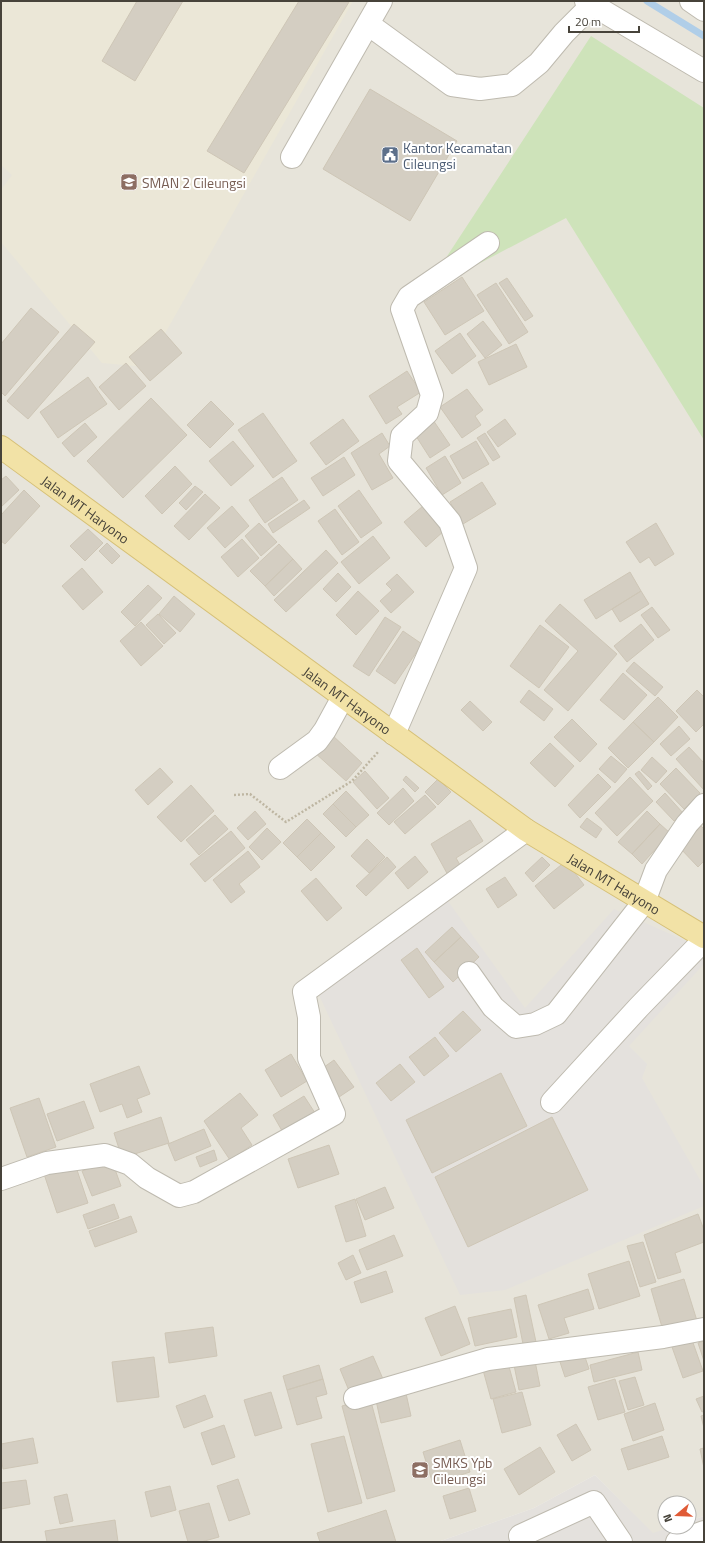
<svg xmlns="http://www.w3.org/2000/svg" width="705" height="1543" viewBox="0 0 705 1543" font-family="'Titillium Web',sans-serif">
<rect width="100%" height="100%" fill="#f4f2ec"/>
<path fill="#e7e4da" d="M 1,1 L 704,1 L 704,1516 L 689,1521 L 689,1503 L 665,1503 L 665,1527 L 672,1527 L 653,1534 L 595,1475 L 534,1508 L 438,1542 L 1,1542 Z"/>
<path fill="#e4e1dd" d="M 445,897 L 525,1008 L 614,909 L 704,949 L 704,964 L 629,1046 L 647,1064 L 642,1078 L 704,1187 L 704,1206 L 505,1290 L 460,1295 L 317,991 Z
M 595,1475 L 653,1533 L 672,1527 L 689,1527 L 689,1521 L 704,1516 L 704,1542 L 438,1542 L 534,1508 Z"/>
<path fill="#ebe7d7" d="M 1,1 L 353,1 L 146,367 L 102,363 L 1,242 L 1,190 L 12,175 L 1,165 Z"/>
<path fill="#cee3ba" d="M 591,36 L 704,108 L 704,440 L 566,218 L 423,293 Z"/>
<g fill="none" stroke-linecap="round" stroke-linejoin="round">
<path stroke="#b0cee8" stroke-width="7" d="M 647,1 L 704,36"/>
</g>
<path fill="#d4cec2" stroke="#cec6b6" d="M 137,1 L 183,1 L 135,81 L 102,61 Z
M 299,1 L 349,2 L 244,173 L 207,151 Z
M 370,89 L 457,141 L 410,221 L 323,169 Z
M 462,277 L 484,311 L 445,335 L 424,302 Z
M 507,278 L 533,316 L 525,321 L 499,283 Z
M 496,283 L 528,332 L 509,344 L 477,295 Z
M 31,308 L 59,332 L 5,396 L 1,392 L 1,344 Z
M 483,321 L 502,345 L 485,358 L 467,334 Z
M 74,324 L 95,342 L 28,419 L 7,401 Z
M 161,329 L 182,353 L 150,381 L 129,357 Z
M 460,333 L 476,356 L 452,374 L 435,351 Z
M 516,344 L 527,367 L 489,385 L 478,362 Z
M 126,363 L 146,386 L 119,410 L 99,387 Z
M 407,371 L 421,392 L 397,407 L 402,414 L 386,424 L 369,396 Z
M 88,377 L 107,404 L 58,438 L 40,412 Z
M 467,389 L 483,410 L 475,416 L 481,425 L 462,438 L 440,407 Z
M 151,398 L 187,435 L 123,498 L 87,461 Z
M 211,401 L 234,424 L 210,448 L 187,425 Z
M 263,413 L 297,461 L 273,478 L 238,430 Z
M 343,419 L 359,441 L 326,465 L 310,443 Z
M 505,419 L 516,434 L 498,447 L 487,432 Z
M 433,420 L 450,445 L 430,458 L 414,433 Z
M 85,423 L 97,437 L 74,457 L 62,443 Z
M 382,433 L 390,446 L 379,454 L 393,478 L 372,490 L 351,453 Z
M 485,433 L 500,457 L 493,461 L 477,438 Z
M 233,441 L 254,466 L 231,486 L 209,461 Z
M 476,441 L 489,464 L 463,479 L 450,456 Z
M 445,456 L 461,483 L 442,495 L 426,468 Z
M 344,457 L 355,475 L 323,496 L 311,478 Z
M 175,466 L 192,484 L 162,514 L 145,496 Z
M 6,476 L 19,490 L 1,507 L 1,480 Z
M 282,477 L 298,500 L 265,523 L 249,500 Z
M 482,482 L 496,504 L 463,524 L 450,502 Z
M 195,486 L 203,492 L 186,510 L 179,503 Z
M 24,490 L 40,506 L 5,544 L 1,541 L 1,515 Z
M 359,490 L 382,523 L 361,538 L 338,506 Z
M 205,494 L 220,508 L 189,540 L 174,526 Z
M 304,500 L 310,508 L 273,533 L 268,524 Z
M 232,506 L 249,526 L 225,548 L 207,528 Z
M 423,506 L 445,530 L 426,547 L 404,522 Z
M 335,509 L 359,542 L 342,555 L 318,521 Z
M 259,523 L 277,542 L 261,556 L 245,536 Z
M 656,523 L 674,554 L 655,566 L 649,557 L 640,563 L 626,542 Z
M 88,529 L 103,543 L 85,561 L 70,546 Z
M 373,536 L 390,558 L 359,584 L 341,562 Z
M 242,539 L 259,558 L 238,577 L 221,557 Z
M 107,543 L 120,556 L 112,564 L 99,551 Z
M 279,544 L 293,559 L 265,586 L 250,571 Z
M 326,550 L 338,563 L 286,612 L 274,600 Z
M 293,559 L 302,569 L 274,596 L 265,586 Z
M 82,568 L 103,592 L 83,610 L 62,586 Z
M 630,572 L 641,591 L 596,619 L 584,600 Z
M 338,573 L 351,587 L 336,602 L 323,589 Z
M 397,574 L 414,592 L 391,613 L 380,601 L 392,590 L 386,584 Z
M 148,585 L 162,598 L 135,626 L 121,612 Z
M 358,591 L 379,611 L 356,635 L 336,615 Z
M 641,591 L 649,604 L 620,622 L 612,609 Z
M 174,596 L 195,614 L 180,632 L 159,614 Z
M 560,604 L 617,654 L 568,711 L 544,690 L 578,651 L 545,621 Z
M 652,607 L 670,630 L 658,638 L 641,615 Z
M 158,614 L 176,633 L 164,644 L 146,625 Z
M 385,617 L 401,627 L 369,676 L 353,666 Z
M 141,622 L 163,646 L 141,666 L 120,641 Z
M 641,624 L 654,640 L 627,662 L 614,646 Z
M 540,625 L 569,647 L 539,688 L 510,666 Z
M 403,631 L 422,644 L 395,684 L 376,671 Z
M 634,662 L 663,687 L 655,696 L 626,671 Z
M 623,673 L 647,695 L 624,720 L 600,700 Z
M 529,690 L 553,709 L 544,721 L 520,702 Z
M 697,690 L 704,697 L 704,724 L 696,732 L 676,711 Z
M 658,697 L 678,717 L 654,742 L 633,722 Z
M 470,701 L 492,722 L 483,731 L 461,710 Z
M 572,719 L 597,744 L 580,762 L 554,737 Z
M 633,722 L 654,742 L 628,768 L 608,748 Z
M 679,726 L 690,739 L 671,756 L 660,744 Z
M 331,734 L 362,763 L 346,781 L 314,752 Z
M 550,743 L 574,766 L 555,787 L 530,763 Z
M 689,747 L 704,763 L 704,790 L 676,759 Z
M 611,756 L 627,769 L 615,783 L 599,769 Z
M 652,757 L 667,771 L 656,783 L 641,770 Z
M 160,768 L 173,782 L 148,805 L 135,790 Z
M 676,768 L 700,793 L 684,809 L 660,784 Z
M 365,771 L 389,798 L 377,809 L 353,782 Z
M 639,771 L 652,786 L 648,790 L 635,774 Z
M 598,774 L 611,787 L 580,818 L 568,805 Z
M 406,776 L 419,788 L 415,792 L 403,780 Z
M 630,777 L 653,801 L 617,836 L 595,813 Z
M 438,779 L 451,792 L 438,805 L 425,792 Z
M 191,785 L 214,811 L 181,842 L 157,817 Z
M 403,788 L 414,801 L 389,825 L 377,813 Z
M 346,791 L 369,815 L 356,827 L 333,804 Z
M 665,793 L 683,813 L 674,821 L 656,802 Z
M 425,795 L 436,807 L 405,834 L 394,822 Z
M 333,804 L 356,827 L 346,837 L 323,814 Z
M 255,811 L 266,824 L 248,840 L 237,828 Z
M 647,811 L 660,824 L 632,854 L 618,842 Z
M 215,815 L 228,829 L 199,855 L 186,840 Z
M 587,818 L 602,829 L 596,838 L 580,827 Z
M 307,819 L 321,833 L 297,857 L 283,843 Z
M 470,820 L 483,841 L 456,858 L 463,870 L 449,877 L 431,844 Z
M 660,824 L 670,833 L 642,864 L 632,854 Z
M 701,826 L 704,829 L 704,861 L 698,867 L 680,848 Z
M 267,828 L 281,842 L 262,860 L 249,847 Z
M 231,831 L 245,848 L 205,882 L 190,864 Z
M 321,833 L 335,847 L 311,871 L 297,857 Z
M 367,839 L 385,857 L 369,873 L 351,856 Z
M 248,851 L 260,867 L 239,884 L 245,892 L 231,903 L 213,880 Z
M 415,856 L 428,872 L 408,889 L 395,873 Z
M 387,857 L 396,867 L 366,896 L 356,886 Z
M 542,857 L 550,865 L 533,882 L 525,873 Z
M 566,861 L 584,885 L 554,909 L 535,886 Z
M 505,877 L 517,895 L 498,908 L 486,889 Z
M 316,878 L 342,908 L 327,921 L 301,891 Z
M 452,927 L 461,937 L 434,962 L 425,952 Z
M 461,937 L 479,957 L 453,982 L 434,962 Z
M 417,948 L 444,987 L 429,998 L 401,960 Z
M 463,1011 L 481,1030 L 456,1052 L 439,1033 Z
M 435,1037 L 449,1056 L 424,1076 L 409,1057 Z
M 291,1054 L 307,1081 L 281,1097 L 265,1070 Z
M 334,1060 L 354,1087 L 339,1097 L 320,1070 Z
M 400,1064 L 415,1082 L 391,1101 L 376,1083 Z
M 139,1066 L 150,1094 L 137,1099 L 142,1112 L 127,1118 L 122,1104 L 100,1112 L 90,1084 Z
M 501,1073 L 527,1126 L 432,1173 L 406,1120 Z
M 240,1093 L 258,1115 L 241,1128 L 252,1145 L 230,1160 L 204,1121 Z
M 304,1096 L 317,1116 L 285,1136 L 273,1115 Z
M 39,1098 L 56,1147 L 27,1157 L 10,1108 Z
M 84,1101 L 94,1128 L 57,1141 L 47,1114 Z
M 161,1117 L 169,1143 L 122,1158 L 114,1133 Z
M 552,1117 L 588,1190 L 468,1247 L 435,1177 Z
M 204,1129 L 211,1146 L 175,1161 L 168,1144 Z
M 329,1145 L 339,1174 L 298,1188 L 288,1159 Z
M 214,1150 L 217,1160 L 200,1167 L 196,1157 Z
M 74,1161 L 88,1203 L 57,1213 L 43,1171 Z
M 112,1161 L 121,1186 L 92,1196 L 82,1171 Z
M 385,1187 L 394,1208 L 365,1220 L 356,1199 Z
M 355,1199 L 366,1236 L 346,1242 L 335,1206 Z
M 114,1204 L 119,1218 L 88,1229 L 83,1215 Z
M 698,1214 L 704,1230 L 704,1242 L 675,1253 L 681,1272 L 658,1279 L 644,1235 Z
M 131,1216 L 137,1232 L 95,1247 L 89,1231 Z
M 394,1235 L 403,1256 L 367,1270 L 359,1250 Z
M 643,1242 L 656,1282 L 640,1287 L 627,1246 Z
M 353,1255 L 361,1273 L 346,1280 L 338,1263 Z
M 629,1261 L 640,1296 L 599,1309 L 588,1274 Z
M 386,1271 L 393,1292 L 361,1303 L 354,1282 Z
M 684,1279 L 698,1324 L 664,1334 L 651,1289 Z
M 588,1289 L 594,1309 L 564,1318 L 569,1333 L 549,1339 L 538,1305 Z
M 526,1295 L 536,1342 L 523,1344 L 514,1298 Z
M 455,1306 L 470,1344 L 441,1356 L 425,1318 Z
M 511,1309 L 517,1337 L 475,1346 L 468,1318 Z
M 213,1327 L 217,1356 L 169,1363 L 165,1333 Z
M 692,1340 L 703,1371 L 683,1378 L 672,1347 Z
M 704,1341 L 704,1361 L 698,1343 Z
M 583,1351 L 589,1369 L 565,1377 L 559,1359 Z
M 638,1352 L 642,1370 L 594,1382 L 590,1365 Z
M 373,1356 L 383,1379 L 350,1393 L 340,1369 Z
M 534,1356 L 540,1386 L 519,1390 L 513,1360 Z
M 154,1357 L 159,1397 L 117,1402 L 112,1362 Z
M 508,1363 L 516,1392 L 491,1399 L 483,1370 Z
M 319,1365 L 323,1379 L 287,1390 L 283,1376 Z
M 635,1377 L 644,1405 L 628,1410 L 619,1381 Z
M 323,1379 L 327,1394 L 316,1397 L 322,1418 L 297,1425 L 287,1390 Z
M 615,1379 L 625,1412 L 598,1420 L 588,1387 Z
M 405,1389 L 411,1416 L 381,1423 L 375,1396 Z
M 271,1392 L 282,1428 L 255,1436 L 244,1400 Z
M 522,1392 L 531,1425 L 502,1433 L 493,1399 Z
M 205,1395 L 213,1417 L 184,1428 L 176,1406 Z
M 704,1396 L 704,1411 L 702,1412 L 696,1399 Z
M 370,1398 L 395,1491 L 367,1499 L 342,1406 Z
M 655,1403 L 664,1430 L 633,1441 L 624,1414 Z
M 704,1415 L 704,1428 L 701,1416 Z
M 576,1424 L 591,1450 L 572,1461 L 557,1435 Z
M 224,1425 L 235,1457 L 212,1465 L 201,1433 Z
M 344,1436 L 362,1503 L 328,1512 L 311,1444 Z
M 662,1436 L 669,1457 L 628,1470 L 621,1449 Z
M 33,1438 L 38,1463 L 3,1469 L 1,1456 L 1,1444 Z
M 460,1440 L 470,1472 L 433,1484 L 423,1452 Z
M 540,1447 L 555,1472 L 519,1495 L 504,1469 Z
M 704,1448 L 704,1468 L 700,1449 Z
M 238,1479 L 250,1514 L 229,1521 L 217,1486 Z
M 26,1480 L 30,1504 L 1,1509 L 1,1483 Z
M 170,1486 L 176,1510 L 151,1517 L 145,1492 Z
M 469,1488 L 476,1511 L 450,1519 L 443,1496 Z
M 67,1494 L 73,1521 L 60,1524 L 54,1497 Z
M 209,1503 L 219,1537 L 201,1542 L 188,1542 L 179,1511 Z
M 386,1510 L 396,1542 L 320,1542 L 317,1533 Z
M 115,1520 L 118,1542 L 47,1542 L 45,1531 Z"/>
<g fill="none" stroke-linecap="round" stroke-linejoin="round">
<defs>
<path id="minor" d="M 586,1 L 704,71
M 691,1 L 704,10
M 368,24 L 452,85 L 480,89 L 512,85 L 539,63 L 564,33 L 592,5
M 292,157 L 381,1
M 394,734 L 466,568 L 450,522 L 399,461 L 402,436 L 427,413 L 432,395 L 402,309 L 409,297 L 488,243
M 280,768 L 317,741 L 325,730 L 343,697
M 469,973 L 493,1007 L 516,1027 L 535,1024 L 556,1014 L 644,902 L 656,870 L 687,824 L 704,805
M 552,1102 L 639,1007 L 704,940
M 1,1179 L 47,1163 L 105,1155 L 130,1164 L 147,1178 L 179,1196 L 194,1192 L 334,1114 L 309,1058 L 309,1017 L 304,992 L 526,830
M 355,1398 L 488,1359 L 663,1337 L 704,1329
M 522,1542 L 520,1536 L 594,1502 L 621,1542
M 677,1542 L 704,1532"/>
<g id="major">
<path id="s1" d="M 1,447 L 526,830 L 704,937"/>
</g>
</defs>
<use href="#minor" stroke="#bebaaf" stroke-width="24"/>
<use href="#major" stroke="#d6c077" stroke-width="24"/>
<path stroke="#beb6a2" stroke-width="2.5" stroke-dasharray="2 2" stroke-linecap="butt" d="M 234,795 L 250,794 L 286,822 L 352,781 L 379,751"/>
<use href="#minor" stroke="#fff" stroke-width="22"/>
<use href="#major" stroke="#f2e2a6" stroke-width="22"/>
</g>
<defs>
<symbol id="civic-square" viewBox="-11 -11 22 22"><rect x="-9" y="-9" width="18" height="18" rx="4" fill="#5c6f8a" stroke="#fff"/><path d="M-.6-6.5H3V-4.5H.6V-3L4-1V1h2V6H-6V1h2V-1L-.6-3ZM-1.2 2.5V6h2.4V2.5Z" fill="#fff"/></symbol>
<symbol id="school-square" viewBox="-11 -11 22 22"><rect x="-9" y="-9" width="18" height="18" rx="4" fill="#8d6e63" stroke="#fff"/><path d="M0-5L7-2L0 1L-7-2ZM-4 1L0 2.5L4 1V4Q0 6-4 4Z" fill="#fff"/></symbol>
</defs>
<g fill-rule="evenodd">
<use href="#civic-square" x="380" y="145" width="20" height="20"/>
<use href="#school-square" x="119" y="172" width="20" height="20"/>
<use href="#school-square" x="410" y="1460" width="20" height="20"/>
</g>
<g text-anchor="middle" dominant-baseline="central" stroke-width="4" stroke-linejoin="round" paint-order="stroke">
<g font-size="14" fill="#4e5e75" stroke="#fff" text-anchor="start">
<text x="403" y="147">Kantor Kecamatan<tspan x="403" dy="16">Cileungsi</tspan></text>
</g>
<g font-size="14" fill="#785e54" stroke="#fff" text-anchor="start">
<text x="142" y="182">SMAN 2 Cileungsi</text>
<text x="433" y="1462">SMKS Ypb<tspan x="433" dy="16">Cileungsi</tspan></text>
</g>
<g font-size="14" fill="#47433a" stroke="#fff">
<text stroke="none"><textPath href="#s1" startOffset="105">Jalan MT Haryono</textPath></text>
<text stroke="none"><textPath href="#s1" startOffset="429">Jalan MT Haryono</textPath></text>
<text stroke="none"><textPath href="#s1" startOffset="753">Jalan MT Haryono</textPath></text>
</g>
</g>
<rect width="705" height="1543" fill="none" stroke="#47433a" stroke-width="4"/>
<g transform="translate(677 1515) rotate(251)"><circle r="19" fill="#ffffff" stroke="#b5b4b0"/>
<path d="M0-3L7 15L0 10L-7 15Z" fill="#e05b36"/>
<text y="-6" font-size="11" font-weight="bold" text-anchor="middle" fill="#47433a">N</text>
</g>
<path d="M569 26v6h70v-6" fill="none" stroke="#47433a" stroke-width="2"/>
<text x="575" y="26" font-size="12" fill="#47433a" stroke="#ffffff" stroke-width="3" paint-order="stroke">20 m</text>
</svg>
